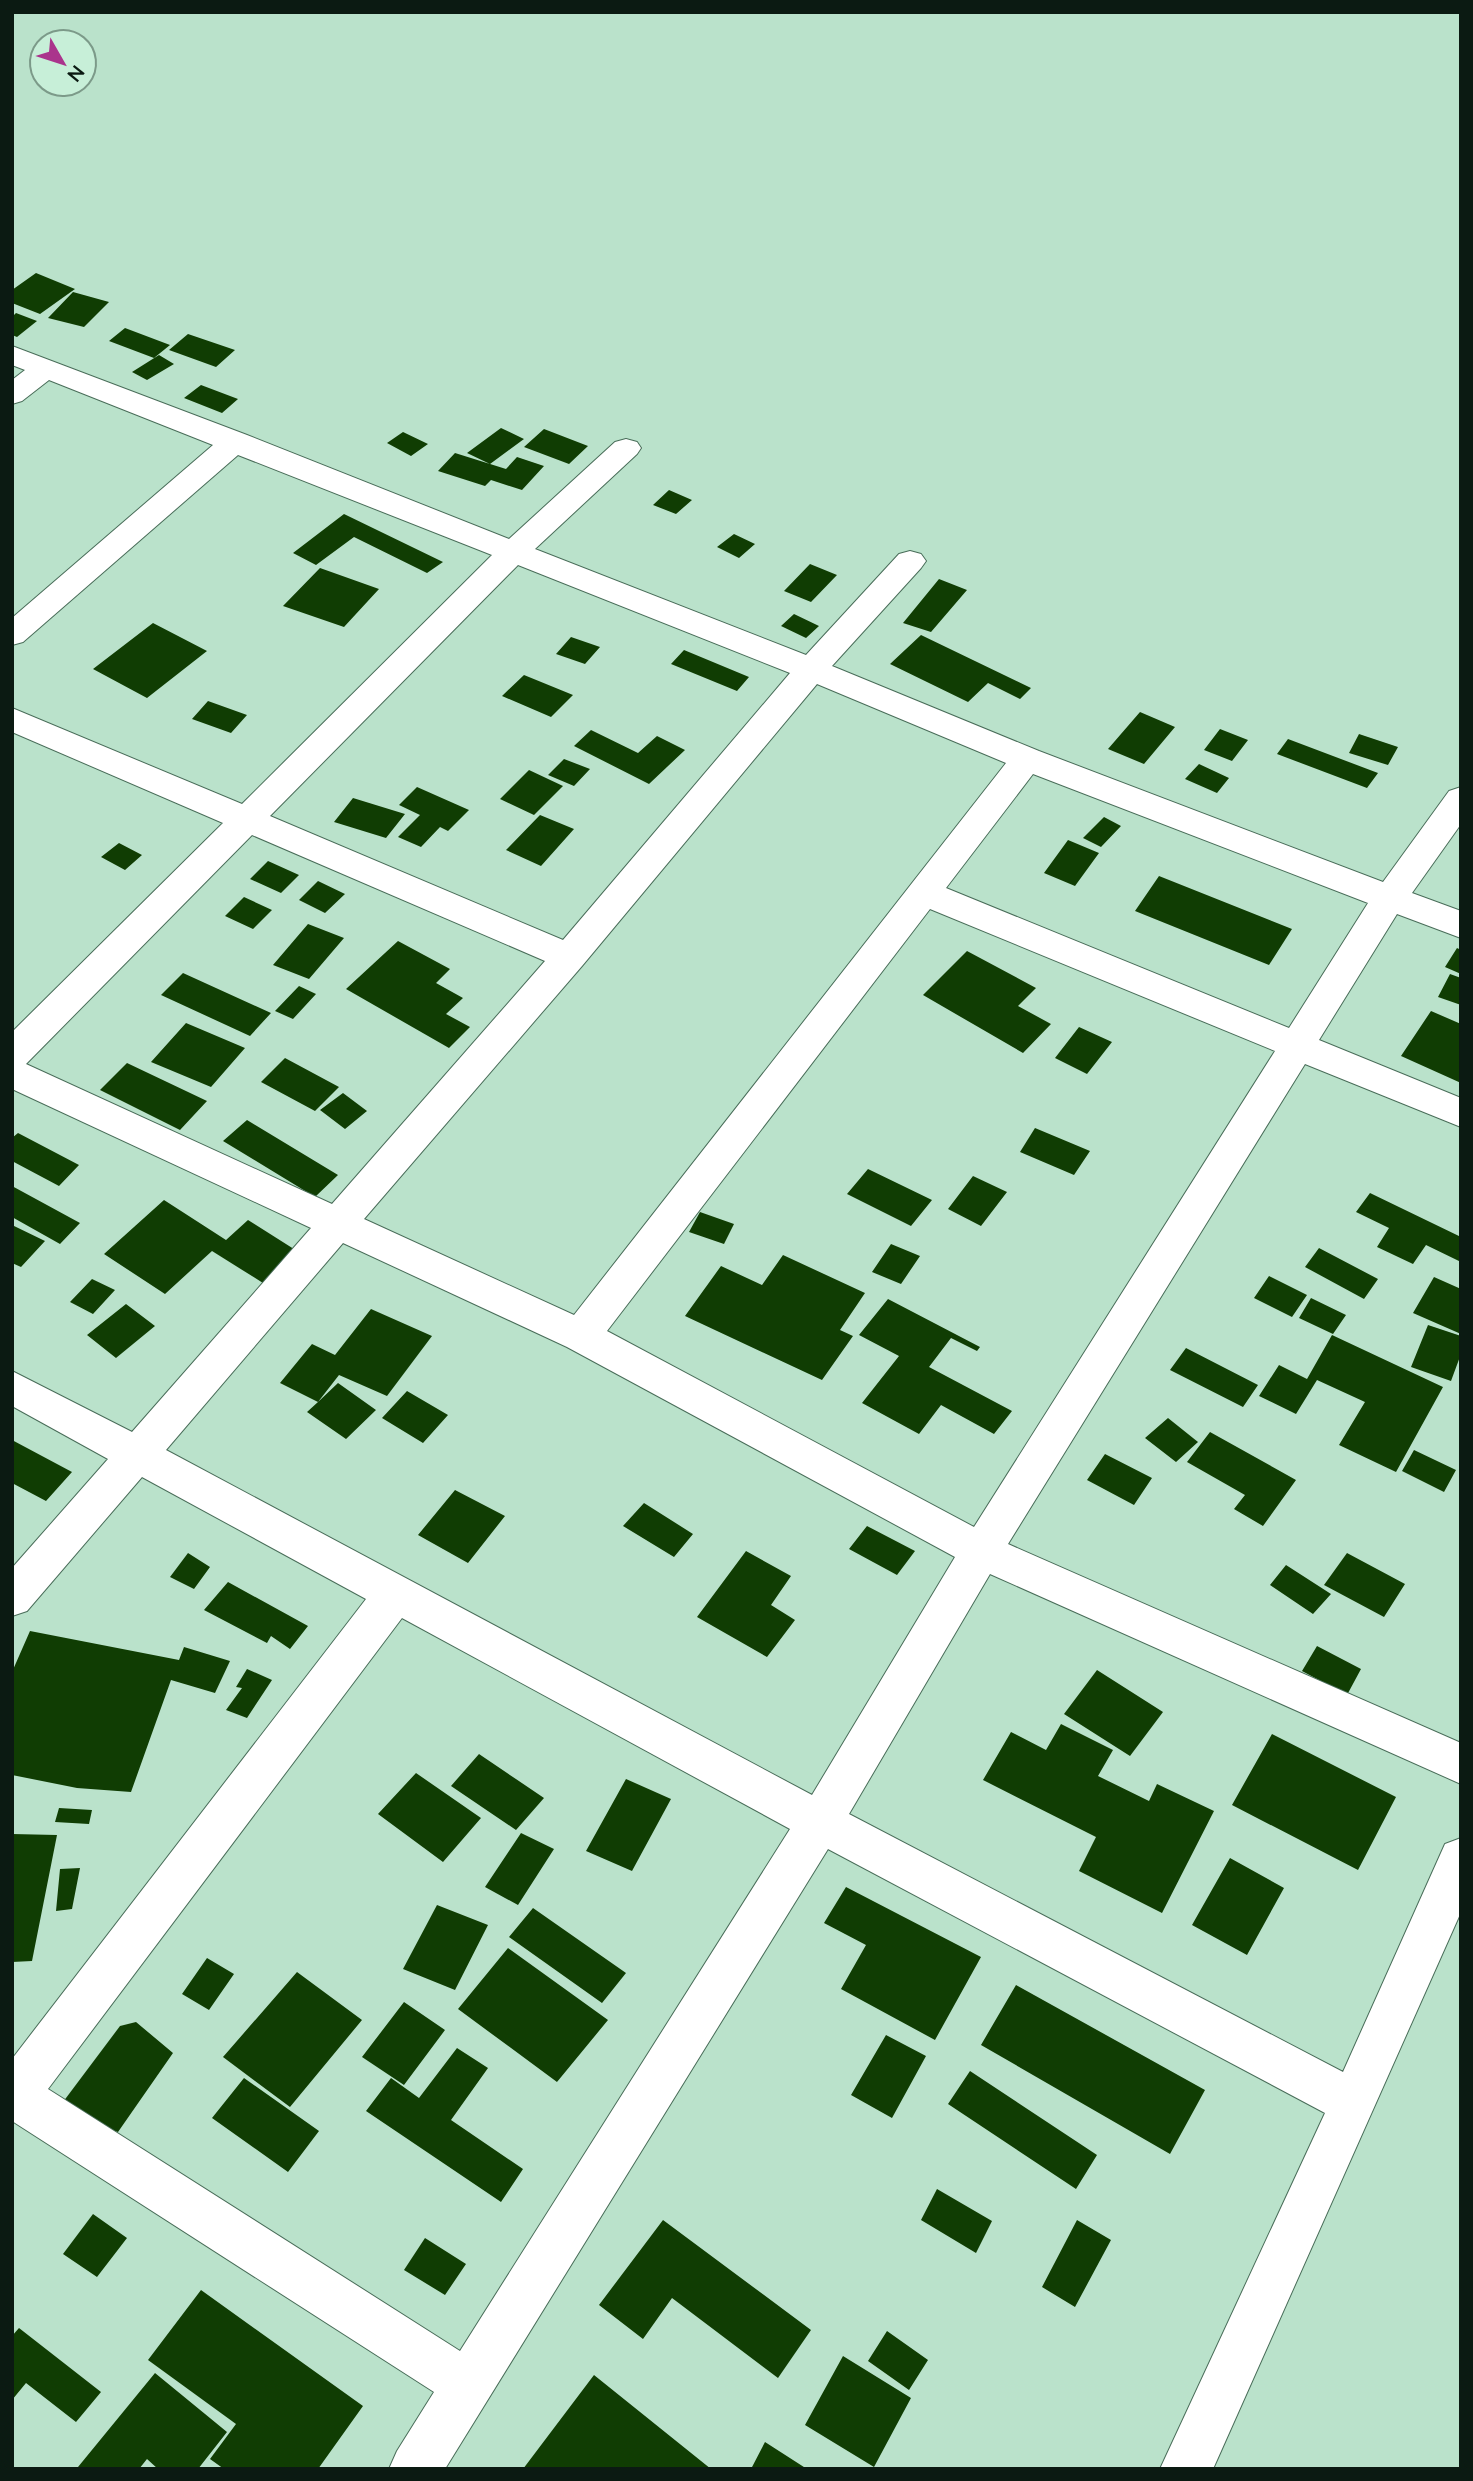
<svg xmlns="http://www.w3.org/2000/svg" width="1473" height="2481" viewBox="0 0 1473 2481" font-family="Mulish,sans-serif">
<rect width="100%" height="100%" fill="#bae2cb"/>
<path fill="#103d03" d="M 36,273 L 75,289 L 40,314 L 12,303 L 12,290 Z
M 73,292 L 109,302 L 84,327 L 48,318 Z
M 16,313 L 37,321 L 17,337 L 12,335 L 12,317 Z
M 125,328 L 170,345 L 154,358 L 109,341 Z
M 188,334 L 235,350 L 216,367 L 169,350 Z
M 159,355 L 174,364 L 147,380 L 132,372 Z
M 201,385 L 238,399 L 222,413 L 184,398 Z
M 501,428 L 524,439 L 490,464 L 467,453 Z
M 544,429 L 588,446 L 569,464 L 524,447 Z
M 403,432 L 428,444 L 411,456 L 387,443 Z
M 455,453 L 506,469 L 517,457 L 544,466 L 522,490 L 491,480 L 485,486 L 438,471 Z
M 669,490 L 692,500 L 676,514 L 653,505 Z
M 344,514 L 443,562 L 427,573 L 354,537 L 316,565 L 293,553 Z
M 734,534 L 755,544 L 739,558 L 717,547 Z
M 810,564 L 837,575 L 811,602 L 784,591 Z
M 320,568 L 379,589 L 344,627 L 283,606 Z
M 939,579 L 967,590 L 931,632 L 903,623 Z
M 794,614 L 819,626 L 806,638 L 781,626 Z
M 153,623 L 207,651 L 147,698 L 93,669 Z
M 921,635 L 1031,688 L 1020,699 L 988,683 L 968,702 L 890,664 Z
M 571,637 L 600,647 L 585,664 L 556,654 Z
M 684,650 L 749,677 L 737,691 L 671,664 Z
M 524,675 L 573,695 L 551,717 L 502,696 Z
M 208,701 L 247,715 L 231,733 L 192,719 Z
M 1140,712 L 1175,727 L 1144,764 L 1108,749 Z
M 1220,729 L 1248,740 L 1232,761 L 1204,750 Z
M 591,730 L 638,753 L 657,736 L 685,750 L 649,784 L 574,746 Z
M 1359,734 L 1398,747 L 1388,765 L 1349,753 Z
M 1288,739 L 1378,773 L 1367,788 L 1277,754 Z
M 564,759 L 590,769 L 574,786 L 548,775 Z
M 1199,764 L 1229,778 L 1217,793 L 1185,779 Z
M 529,770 L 563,786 L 534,815 L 500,799 Z
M 417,787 L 469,810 L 448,831 L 440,827 L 421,847 L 398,837 L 420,815 L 399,805 Z
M 353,798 L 405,814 L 386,838 L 334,822 Z
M 540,815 L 574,829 L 541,866 L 506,850 Z
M 1104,817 L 1121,826 L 1101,847 L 1083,838 Z
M 1068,840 L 1099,853 L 1075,886 L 1044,873 Z
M 119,843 L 142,855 L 125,870 L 101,857 Z
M 268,861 L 299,875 L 281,893 L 250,879 Z
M 1159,876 L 1292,929 L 1269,965 L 1135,911 Z
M 318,881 L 345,894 L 325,913 L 299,900 Z
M 244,897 L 272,910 L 253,929 L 225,916 Z
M 308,924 L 344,938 L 309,979 L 273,965 Z
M 398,941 L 450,969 L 436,983 L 463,998 L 446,1014 L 470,1027 L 449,1048 L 346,989 Z
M 1457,948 L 1461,950 L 1461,974 L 1445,967 Z
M 967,951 L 1036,988 L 1018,1006 L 1051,1024 L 1023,1053 L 923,995 Z
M 183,973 L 271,1013 L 250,1036 L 161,995 Z
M 1450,974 L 1461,978 L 1461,1005 L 1438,997 Z
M 299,986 L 316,994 L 293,1019 L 275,1011 Z
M 1431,1011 L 1461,1024 L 1461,1083 L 1401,1056 Z
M 186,1023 L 245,1048 L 211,1087 L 151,1062 Z
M 1079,1027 L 1112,1042 L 1087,1074 L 1055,1058 Z
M 285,1058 L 339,1087 L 315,1111 L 261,1082 Z
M 127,1063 L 207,1101 L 180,1130 L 100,1090 Z
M 343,1093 L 367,1111 L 345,1129 L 320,1110 Z
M 247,1120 L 338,1175 L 315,1197 L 223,1141 Z
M 1035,1128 L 1090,1151 L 1074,1175 L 1020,1152 Z
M 18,1133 L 79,1165 L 59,1186 L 12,1161 L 12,1138 Z
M 868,1169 L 932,1200 L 911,1226 L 847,1194 Z
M 973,1176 L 1007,1192 L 981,1226 L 948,1209 Z
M 12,1186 L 80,1223 L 60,1244 L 12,1217 Z
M 1370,1193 L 1461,1237 L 1461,1262 L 1426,1245 L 1413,1264 L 1377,1247 L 1389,1228 L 1356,1212 Z
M 164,1200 L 226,1240 L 248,1220 L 297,1251 L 263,1283 L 212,1251 L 165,1294 L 104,1254 Z
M 700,1212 L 734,1224 L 724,1244 L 689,1232 Z
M 12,1225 L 45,1241 L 21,1267 L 12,1263 Z
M 891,1244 L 920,1256 L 901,1284 L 872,1272 Z
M 1319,1248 L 1378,1279 L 1364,1299 L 1305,1267 Z
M 783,1255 L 865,1293 L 840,1330 L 853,1336 L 822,1380 L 685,1316 L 721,1266 L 762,1285 Z
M 1269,1276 L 1307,1295 L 1292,1317 L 1254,1298 Z
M 1434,1277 L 1461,1289 L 1461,1334 L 1413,1313 Z
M 92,1279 L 115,1290 L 93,1314 L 70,1302 Z
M 1311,1298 L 1346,1315 L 1333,1334 L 1299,1318 Z
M 888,1299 L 980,1347 L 977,1351 L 951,1338 L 929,1367 L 1012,1411 L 994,1434 L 941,1405 L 919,1434 L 862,1403 L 899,1356 L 859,1335 Z
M 126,1304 L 155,1326 L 116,1358 L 87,1335 Z
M 371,1309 L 432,1336 L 387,1396 L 339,1375 L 318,1402 L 338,1383 L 376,1410 L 346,1439 L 307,1412 L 318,1402 L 280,1383 L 312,1344 L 335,1355 Z
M 1428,1325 L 1461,1336 L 1461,1354 L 1451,1381 L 1411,1367 Z
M 1332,1335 L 1443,1387 L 1396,1472 L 1339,1445 L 1365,1402 L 1317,1380 L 1296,1414 L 1259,1396 L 1279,1365 L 1307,1379 Z
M 1186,1348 L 1258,1385 L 1243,1407 L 1170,1370 Z
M 407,1391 L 448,1415 L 423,1443 L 382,1418 Z
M 1168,1418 L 1198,1442 L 1176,1462 L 1145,1438 Z
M 1210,1432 L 1296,1480 L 1263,1526 L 1234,1509 L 1245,1495 L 1187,1462 Z
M 12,1440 L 72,1472 L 46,1501 L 12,1483 Z
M 1414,1450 L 1456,1470 L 1444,1492 L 1402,1471 Z
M 1105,1454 L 1152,1478 L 1134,1505 L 1087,1480 Z
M 455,1490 L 505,1516 L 468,1563 L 418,1535 Z
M 644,1503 L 693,1534 L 674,1557 L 623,1526 Z
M 867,1526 L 915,1551 L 897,1575 L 849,1549 Z
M 746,1551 L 791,1576 L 771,1605 L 795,1620 L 767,1657 L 697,1617 Z
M 188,1553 L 210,1567 L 194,1589 L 170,1577 Z
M 1347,1553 L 1405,1584 L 1384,1617 L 1324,1585 Z
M 1286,1565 L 1331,1594 L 1313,1614 L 1270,1585 Z
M 228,1582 L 308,1626 L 290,1649 L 271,1636 L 267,1643 L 204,1610 Z
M 30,1631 L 179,1660 L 184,1647 L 230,1661 L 215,1693 L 171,1680 L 131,1792 L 77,1788 L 12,1775 L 12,1672 Z
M 1317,1646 L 1361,1669 L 1347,1695 L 1302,1671 Z
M 247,1669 L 272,1680 L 247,1718 L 226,1710 L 242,1688 L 236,1687 Z
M 1097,1670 L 1163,1712 L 1130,1756 L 1064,1714 Z
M 1061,1724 L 1113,1750 L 1098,1776 L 1149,1801 L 1157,1784 L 1214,1811 L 1162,1913 L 1079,1871 L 1096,1837 L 983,1780 L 1011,1732 L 1046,1750 Z
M 1272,1734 L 1396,1797 L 1358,1870 L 1232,1805 Z
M 479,1754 L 544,1798 L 516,1830 L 451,1786 Z
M 416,1773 L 481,1818 L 443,1862 L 378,1814 Z
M 626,1779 L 671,1799 L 632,1871 L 586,1851 Z
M 59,1808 L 92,1810 L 89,1824 L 55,1822 Z
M 521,1833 L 554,1849 L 518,1905 L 485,1887 Z
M 12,1834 L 57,1835 L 32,1961 L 12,1962 Z
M 1230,1858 L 1284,1888 L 1247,1955 L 1192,1925 Z
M 80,1868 L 72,1909 L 56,1911 L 60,1869 Z
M 846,1887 L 981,1957 L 935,2040 L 841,1989 L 866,1945 L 824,1923 Z
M 437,1905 L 488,1925 L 455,1990 L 403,1969 Z
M 533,1908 L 626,1973 L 602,2003 L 509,1937 Z
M 508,1948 L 608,2020 L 557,2082 L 458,2009 Z
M 207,1958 L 234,1974 L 209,2010 L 182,1994 Z
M 297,1972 L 362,2020 L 290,2107 L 223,2057 Z
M 1016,1985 L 1205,2090 L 1170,2154 L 981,2045 Z
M 404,2002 L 445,2030 L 404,2085 L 362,2057 Z
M 136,2022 L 173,2053 L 118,2132 L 91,2124 L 63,2102 L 120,2026 Z
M 886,2035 L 926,2056 L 892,2118 L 851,2095 Z
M 457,2048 L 488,2068 L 451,2120 L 523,2169 L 501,2202 L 366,2111 L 391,2078 L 419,2098 Z
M 970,2071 L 1097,2155 L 1076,2189 L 948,2104 Z
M 244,2078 L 319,2131 L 288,2172 L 212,2118 Z
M 937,2189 L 992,2221 L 976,2253 L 921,2220 Z
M 93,2214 L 127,2238 L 97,2277 L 63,2254 Z
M 663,2220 L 811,2330 L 778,2378 L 672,2298 L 643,2339 L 599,2305 Z
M 1077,2220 L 1111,2240 L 1075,2307 L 1042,2287 Z
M 425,2238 L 466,2264 L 445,2295 L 404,2270 Z
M 201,2290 L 363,2406 L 318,2469 L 224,2469 L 210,2459 L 236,2424 L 148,2360 Z
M 19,2328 L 101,2392 L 76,2422 L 26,2383 L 12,2400 L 12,2336 Z
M 887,2331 L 928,2360 L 909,2390 L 868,2361 Z
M 843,2356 L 911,2398 L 874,2467 L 805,2425 Z
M 155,2373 L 227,2432 L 198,2469 L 158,2469 L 147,2459 L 139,2469 L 81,2469 L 78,2467 Z
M 594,2375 L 711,2469 L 523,2469 Z
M 765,2442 L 807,2469 L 751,2469 Z"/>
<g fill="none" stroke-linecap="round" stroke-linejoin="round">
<defs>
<path id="minor" d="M 12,346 L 247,435 L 509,539 L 615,442 L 626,439 L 637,442 L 641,448 L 637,454 L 535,549 L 806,655 L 899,554 L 910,551 L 921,554 L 926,561 L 921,568 L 832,666 L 1039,751 L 1383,882 L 1449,791 L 1461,787 L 1461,824 L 1412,893 L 1461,911 L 1461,938 L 1397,914 L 1319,1040 L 1461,1098 L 1461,1127 L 1305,1064 L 1008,1544 L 1461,1743 L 1461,1784 L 990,1574 L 849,1814 L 1343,2072 L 1445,1844 L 1461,1838 L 1461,1912 L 1213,2469 L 1160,2469 L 1325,2113 L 828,1849 L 445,2469 L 389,2469 L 397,2451 L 434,2392 L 12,2121 L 12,2059 L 366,1599 L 142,1477 L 27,1611 L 12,1616 L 12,1568 L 108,1459 L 12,1406 L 12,1371 L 132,1432 L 311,1228 L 12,1089 L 12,1032 L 223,823 L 12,732 L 12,708 L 242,804 L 492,555 L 238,455 L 23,642 L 12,645 L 12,618 L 213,445 L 49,380 L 22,401 L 12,404 L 12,380 L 25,370 L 12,365 ZM 518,565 L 790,673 L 563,940 L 270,816 ZM 817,684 L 1006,763 L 574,1315 L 364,1219 L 582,966 ZM 1033,774 L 1368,903 L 1289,1028 L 946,888 ZM 252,835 L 545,961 L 332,1204 L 26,1064 ZM 930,909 L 1275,1051 L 974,1527 L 607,1331 ZM 343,1243 L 567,1347 L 955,1557 L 812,1795 L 166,1450 ZM 402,1618 L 790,1829 L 460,2351 L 48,2089 Z"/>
</defs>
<use href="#minor" stroke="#496d59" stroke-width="2"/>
<use href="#minor" fill="#fff" fill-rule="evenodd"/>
</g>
<rect width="1473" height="2481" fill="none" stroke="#0b1a12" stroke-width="28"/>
<g transform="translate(63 63) rotate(129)"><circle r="33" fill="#c7efd8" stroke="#7c9a89" stroke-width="2"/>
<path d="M0-5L12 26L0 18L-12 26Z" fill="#aa348c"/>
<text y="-10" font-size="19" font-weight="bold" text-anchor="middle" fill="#0b1a12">N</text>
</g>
</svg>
